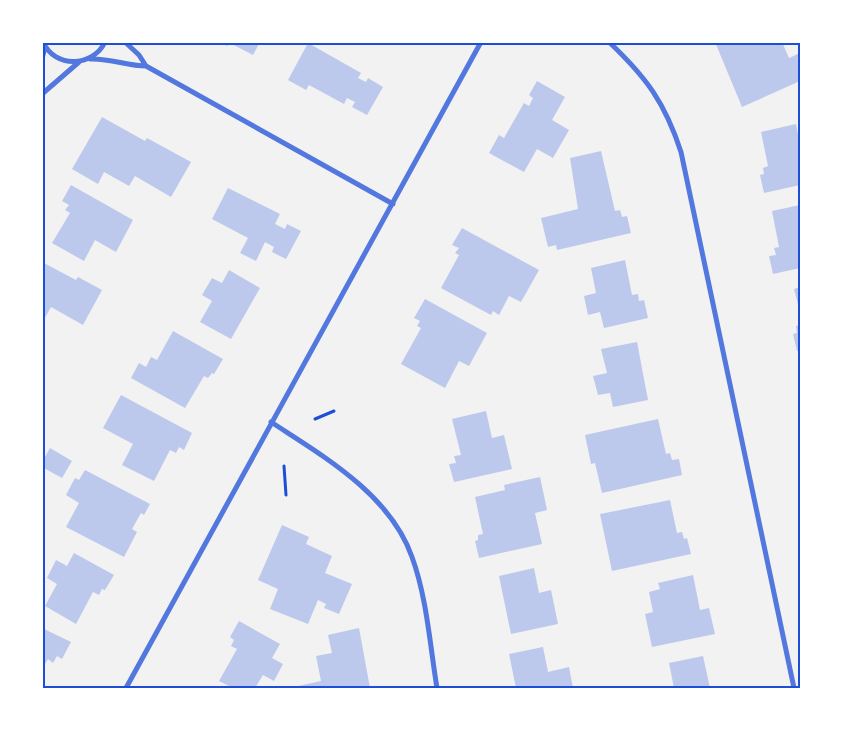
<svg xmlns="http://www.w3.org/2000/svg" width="843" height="731" viewBox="0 0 843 731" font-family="Arial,sans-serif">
<rect width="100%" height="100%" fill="#f2f2f2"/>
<path fill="#bdc9ec" d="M 220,42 L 260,42 L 253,55 L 230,43 L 227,46 Z
M 715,42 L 782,42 L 789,58 L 800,53 L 800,81 L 742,107 Z
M 308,43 L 361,73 L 358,78 L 366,82 L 368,78 L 383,87 L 367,115 L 352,107 L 355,102 L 347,98 L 344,104 L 309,85 L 306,90 L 288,80 Z
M 537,81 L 565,97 L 552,120 L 569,130 L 553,158 L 537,149 L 524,172 L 489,153 L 499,135 L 504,138 L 524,103 L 529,106 L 533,98 L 529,95 Z
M 102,117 L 145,141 L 147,138 L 191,162 L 171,197 L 135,176 L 129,186 L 104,172 L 98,184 L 72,169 Z
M 796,124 L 800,145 L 800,185 L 764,193 L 760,175 L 764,174 L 763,168 L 768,166 L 761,132 Z
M 601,151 L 615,211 L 620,210 L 622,217 L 627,216 L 631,233 L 557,250 L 556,245 L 548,247 L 541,218 L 578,209 L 570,158 Z
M 71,185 L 133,220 L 116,252 L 95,240 L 84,261 L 52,243 L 70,213 L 65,210 L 69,205 L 62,201 Z
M 228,188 L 280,214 L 275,224 L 285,229 L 287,224 L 301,231 L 286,259 L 272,252 L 274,247 L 265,242 L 256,261 L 240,253 L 248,238 L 212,219 Z
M 800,205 L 800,268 L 773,274 L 769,256 L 776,255 L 774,248 L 779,247 L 772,211 Z
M 462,228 L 539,270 L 521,302 L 509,296 L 499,315 L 493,311 L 491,315 L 441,288 L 459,255 L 455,253 L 459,248 L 452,245 Z
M 625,260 L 632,295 L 638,294 L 639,301 L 644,300 L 648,318 L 604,328 L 600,312 L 588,315 L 584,296 L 596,293 L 591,268 Z
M 42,262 L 76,280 L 78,277 L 102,290 L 83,325 L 51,307 L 42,323 Z
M 229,270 L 260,288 L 231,339 L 200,322 L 212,301 L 202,295 L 212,278 L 222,283 Z
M 800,287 L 800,312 L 794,289 Z
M 425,299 L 487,333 L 469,366 L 459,361 L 445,388 L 401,364 L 421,328 L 417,326 L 420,321 L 414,318 Z
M 800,325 L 800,351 L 797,351 L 793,334 L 797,333 L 796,326 Z
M 173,331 L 223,359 L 214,374 L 212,373 L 208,378 L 204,376 L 185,408 L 131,378 L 139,363 L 146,367 L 151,357 L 157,360 Z
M 637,342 L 648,400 L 613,407 L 610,393 L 598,395 L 593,376 L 607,373 L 601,349 Z
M 121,395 L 192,433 L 184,450 L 179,447 L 176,453 L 170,450 L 154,481 L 122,465 L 133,444 L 103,428 Z
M 486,411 L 492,438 L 504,435 L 512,469 L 454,482 L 449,464 L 456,463 L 454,456 L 461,455 L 452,419 Z
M 658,419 L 666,454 L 670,453 L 672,460 L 679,459 L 682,475 L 602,493 L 595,463 L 591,464 L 585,435 Z
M 50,448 L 72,461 L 62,478 L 42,467 L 42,462 Z
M 85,470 L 150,504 L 144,515 L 141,513 L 132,529 L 137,532 L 124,557 L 66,527 L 79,503 L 66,495 L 75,478 L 79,480 Z
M 540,477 L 547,510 L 535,513 L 542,544 L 479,558 L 475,541 L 478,540 L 478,535 L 483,534 L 475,497 L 505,490 L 504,485 Z
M 670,500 L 677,533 L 682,532 L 684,539 L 687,538 L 691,554 L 612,571 L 600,514 Z
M 282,525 L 309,537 L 306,544 L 332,556 L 325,573 L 352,584 L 339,614 L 324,608 L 326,604 L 318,600 L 308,624 L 270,609 L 278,589 L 258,580 Z
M 74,553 L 114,575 L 105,590 L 102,589 L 99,595 L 93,592 L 76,624 L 45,606 L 57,584 L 47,578 L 56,560 L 67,566 Z
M 534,568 L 539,593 L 551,590 L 558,624 L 511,634 L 499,576 Z
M 693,575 L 700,610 L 709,608 L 715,634 L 652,647 L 645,614 L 653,612 L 649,592 L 660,589 L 658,583 Z
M 239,621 L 280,644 L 272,658 L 283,664 L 274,681 L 263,675 L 255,688 L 233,688 L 219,681 L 237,649 L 231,646 L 234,640 L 230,637 Z
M 42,628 L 71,642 L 62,659 L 57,656 L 53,663 L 48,659 L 42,669 Z
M 359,628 L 370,688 L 289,688 L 321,681 L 316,656 L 332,653 L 328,635 Z
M 543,647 L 548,672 L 569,667 L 573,688 L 516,688 L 509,654 Z
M 703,656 L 710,688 L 674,688 L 669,663 Z"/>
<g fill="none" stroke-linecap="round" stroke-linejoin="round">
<path stroke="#1d4ed8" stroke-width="3" d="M 315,419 L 334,411
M 284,466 L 286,495"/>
<path stroke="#5277de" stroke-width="5" d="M 43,42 C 55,69 93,67 105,42
M 125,42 L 139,55 L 146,66 L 393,204
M 609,42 C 647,78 665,103 681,152 L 794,688
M 42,59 L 45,47
M 90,59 C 110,58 127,66 146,66
M 42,94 L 79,62
M 271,422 C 323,456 390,494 412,557 C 427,598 430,646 437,688
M 126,688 L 481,42"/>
</g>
<rect width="843" height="731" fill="none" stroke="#ffffff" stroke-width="88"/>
<rect x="44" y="44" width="755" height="643" fill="none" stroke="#1d4ed8" stroke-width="2"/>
</svg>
